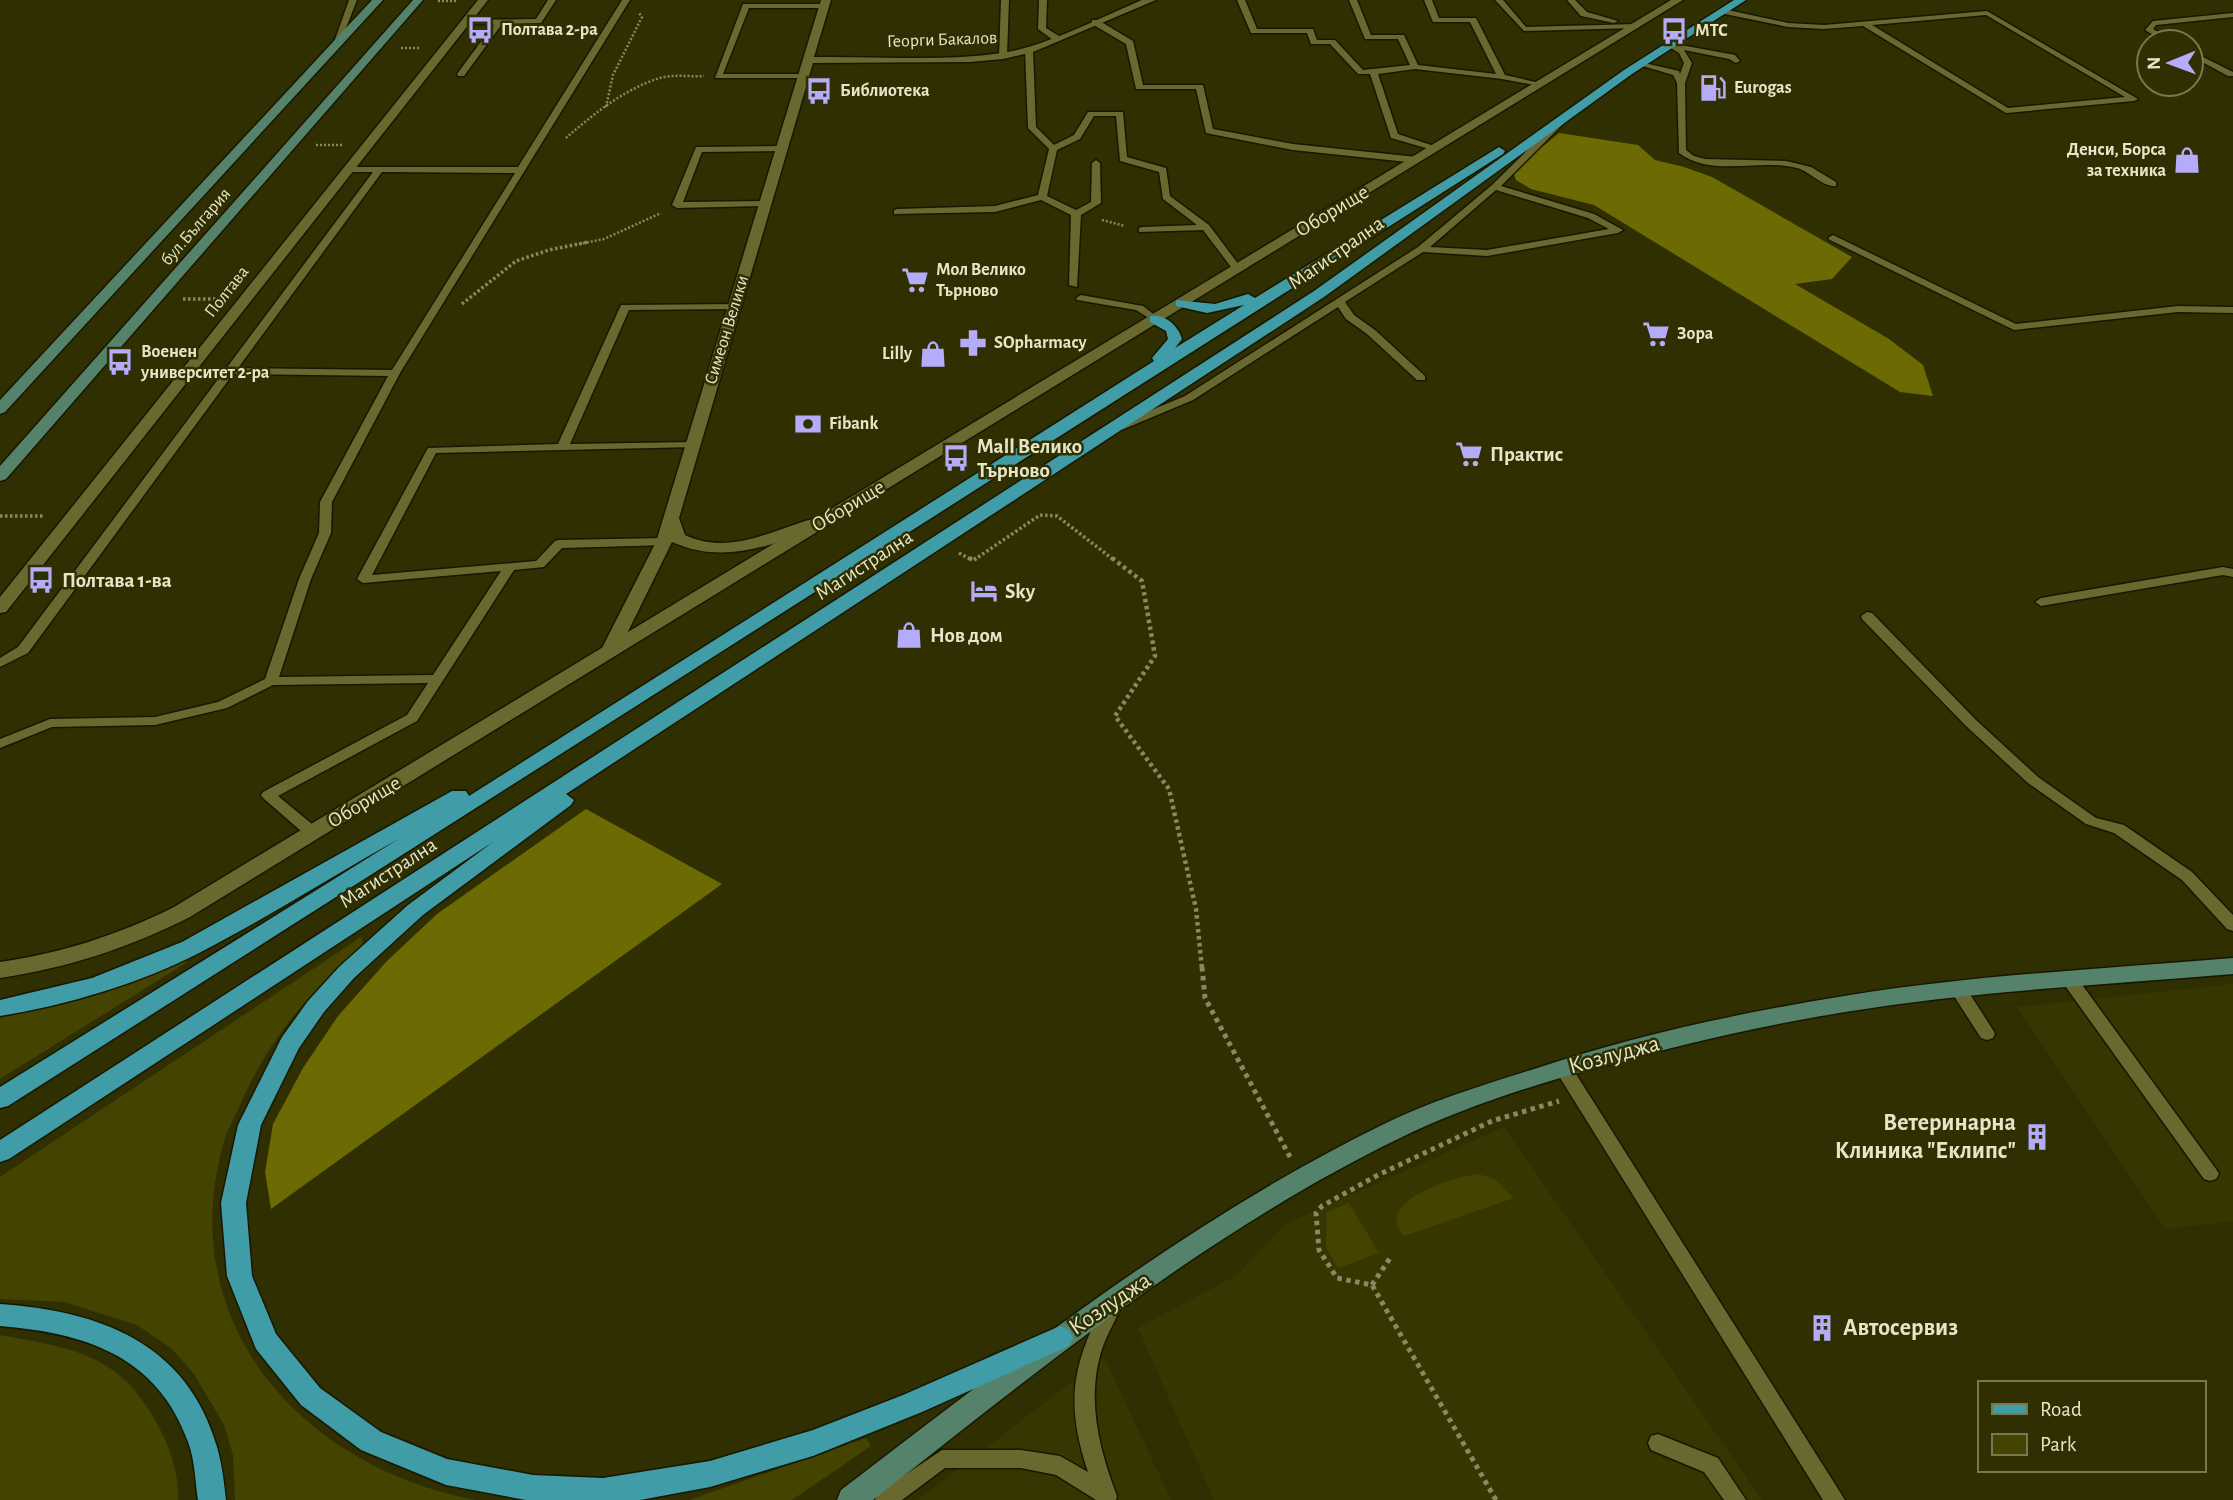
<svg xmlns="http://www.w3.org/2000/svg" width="2233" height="1500" viewBox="0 0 2233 1500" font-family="'Alegreya Sans',sans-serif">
<rect width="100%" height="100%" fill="#302f02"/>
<path fill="#373600" d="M 2233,984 L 2233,1221 L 2165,1229 L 2017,1007 Z
M 1504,1127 L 1762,1500 L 1214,1500 L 1138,1328 L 1237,1275 L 1286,1224 Z
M 1104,1357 L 1171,1500 L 918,1500 Z"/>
<path fill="#454300" d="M 361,937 L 363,945 C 308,996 272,1033 241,1103 C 236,1115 228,1128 224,1141 C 172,1325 303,1467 476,1500 L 235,1500 L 233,1455 L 224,1425 L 194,1374 L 172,1349 L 137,1325 L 64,1302 L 0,1299 L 0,1177 Z
M 185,958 L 186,963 L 0,1079 L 0,1018 L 71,1002 Z
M 1478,1174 L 1495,1179 L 1514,1198 L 1404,1236 C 1372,1201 1454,1177 1478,1174 Z
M 1349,1203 L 1379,1253 L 1338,1268 L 1326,1248 L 1327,1212 Z
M 0,1335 C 78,1349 124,1355 162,1433 C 172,1454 179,1476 178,1500 L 0,1500 Z
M 866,1438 L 871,1446 L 792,1500 L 689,1500 Z"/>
<path fill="#6b6a03" d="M 1559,133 L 1638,145 L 1655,160 L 1684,167 L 1712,177 L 1852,257 L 1832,279 L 1795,284 L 1889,339 L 1923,365 L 1933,396 L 1900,392 L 1594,205 L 1531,189 L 1516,180 L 1513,171 Z
M 586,809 L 722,884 L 271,1209 L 265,1172 L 273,1124 L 303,1068 L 338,1016 L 386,962 L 437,914 Z"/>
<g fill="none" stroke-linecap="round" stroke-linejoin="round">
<defs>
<path id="service" d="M 349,0 L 357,0 L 339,46 L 332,48 Z
M 548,0 L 556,0 L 541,23 L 502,24 L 464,76 L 458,76 L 457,74 L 494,24 L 463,24 L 463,20 L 536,19 Z
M 622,0 L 630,0 L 400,373 L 332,502 L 331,533 L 311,579 L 279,677 L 433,675 L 501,571 L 363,583 L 357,579 L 428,448 L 558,444 L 621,305 L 739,304 L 739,308 L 735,309 L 629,310 L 570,444 L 693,442 L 697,443 L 697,447 L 436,453 L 372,575 L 536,561 L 555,541 L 559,540 L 664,538 L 668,539 L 670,542 L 668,545 L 562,548 L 544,567 L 514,570 L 417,721 L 278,796 L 318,829 L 320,833 L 318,837 L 308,837 L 263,798 L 261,795 L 263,792 L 407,715 L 428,683 L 273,685 L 227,708 L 155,725 L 52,727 L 0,748 L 0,739 L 50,719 L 155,717 L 218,702 L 265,679 L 299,579 L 319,533 L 320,502 L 388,376 L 233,374 L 28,653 L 0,667 L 0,658 L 18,647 L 373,172 L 349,172 L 346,171 L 346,167 L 518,167 ZM 382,172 L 515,173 L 392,370 L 238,368 Z
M 1001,0 L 1009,0 L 1007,56 L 1003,58 L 999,56 Z
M 1039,0 L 1047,0 L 1046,28 L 1059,36 L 1059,40 L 1053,40 L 1038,29 Z
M 1237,0 L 1245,0 L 1257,29 L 1313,29 L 1317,40 L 1335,40 L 1363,70 L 1410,65 L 1398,39 L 1365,39 L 1349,0 L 1357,0 L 1371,35 L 1404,35 L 1418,65 L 1496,74 L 1470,22 L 1433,22 L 1424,0 L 1432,0 L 1439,18 L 1476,18 L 1505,75 L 1544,84 L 1540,86 L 1502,79 L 1415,69 L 1378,74 L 1398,134 L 1440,148 L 1436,151 L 1391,138 L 1370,74 L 1358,74 L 1330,44 L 1311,44 L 1307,33 L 1251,33 Z
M 1495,0 L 1503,0 L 1526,27 L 1636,24 L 1640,26 L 1636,28 L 1524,31 Z
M 1567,0 L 1575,0 L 1587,12 L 1618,21 L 1614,23 L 1581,16 Z
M 743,4 L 827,4 L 827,8 L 749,8 L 723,74 L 804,74 L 808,76 L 807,78 L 715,78 Z
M 1723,9 L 1788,23 L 1824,25 L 1987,11 L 2138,99 L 2134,101 L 2006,113 L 1863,26 L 1824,29 L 1788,27 L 1720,13 L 1719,11 ZM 1986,15 L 2125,97 L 2008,108 L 1872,25 Z
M 2233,13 L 2233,17 L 2156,25 L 2153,29 L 2175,42 L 2165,42 L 2145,30 L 2153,21 Z
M 1092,20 L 1098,20 L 1133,41 L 1143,85 L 1203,85 L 1213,129 L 1293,144 L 1417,157 L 1421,160 L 1417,163 L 1293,150 L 1206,133 L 1196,89 L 1136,89 L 1126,44 L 1092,24 Z
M 1670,43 L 1735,55 L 1740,61 L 1736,63 L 1729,59 L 1684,50 L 1692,63 L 1685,83 L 1686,150 L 1694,156 L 1705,159 L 1786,161 L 1811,167 L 1836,182 L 1836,186 C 1822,187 1811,172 1797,168 C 1758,158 1713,178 1679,153 L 1677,83 L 1673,75 L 1636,64 L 1640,62 L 1679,71 L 1680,74 L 1684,63 L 1679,53 L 1666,45 Z
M 1029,48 L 1033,50 L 1036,127 L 1054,145 L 1074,135 L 1088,112 L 1123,112 L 1127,157 L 1166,168 L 1170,196 L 1209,225 L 1242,269 L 1240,271 L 1234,271 L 1203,230 L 1139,232 L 1139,228 L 1142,227 L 1197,225 L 1163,199 L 1159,172 L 1120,161 L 1116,116 L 1094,116 L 1080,139 L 1057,150 L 1047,196 L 1076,210 L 1091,202 L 1092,163 L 1096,160 L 1100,163 L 1101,203 L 1081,215 L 1077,287 L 1069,285 L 1071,215 L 1041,200 L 995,212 L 894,214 L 894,210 L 897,209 L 995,206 L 1038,195 L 1049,149 L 1028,128 L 1025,50 Z
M 2191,51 L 2233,72 L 2233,76 L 2228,76 L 2191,56 Z
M 1560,118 L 1567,120 L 1501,186 L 1594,214 L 1623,230 L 1618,233 L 1487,256 L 1423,252 L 1345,302 L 1354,315 L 1375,330 L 1425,376 L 1425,380 L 1417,380 L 1367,334 L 1346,319 L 1338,307 L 1193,400 L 1124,429 L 1116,429 L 1116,425 L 1185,396 L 1418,247 L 1492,185 ZM 1496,190 L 1588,218 L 1609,229 L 1487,250 L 1430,247 Z
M 782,146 L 785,147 L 785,151 L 702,152 L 683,202 L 765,201 L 770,204 L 768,206 L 677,208 L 672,205 L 696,147 Z
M 1833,235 L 2016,324 L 2178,306 L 2233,307 L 2233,313 L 2178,312 L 2014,330 L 1830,240 L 1828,238 Z
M 1081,295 L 1143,306 L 1160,319 L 1155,322 L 1136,310 L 1077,300 L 1076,298 Z
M 2223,567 L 2233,569 L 2233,577 L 2223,575 L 2041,606 L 2035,602 L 2041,598 Z
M 1867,612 L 1872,613 L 1976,720 L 2038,777 L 2096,818 L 2124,825 L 2192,872 L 2233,915 L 2233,931 L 2227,929 L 2182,880 L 2114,833 L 2086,824 L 2028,783 L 1966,726 L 1862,619 L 1861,616 Z
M 2069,973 L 2075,975 L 2216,1169 L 2219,1174 L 2216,1179 L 2210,1181 L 2204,1179 L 2063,983 L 2061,979 L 2063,975 Z
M 1958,983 L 1964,985 L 1993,1030 L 1995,1034 L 1993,1038 L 1987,1040 L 1981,1038 L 1952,993 L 1950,989 L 1952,985 Z
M 1563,1061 L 1569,1063 L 1845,1500 L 1823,1500 L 1557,1073 L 1555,1068 L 1557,1063 Z
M 1113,1297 L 1120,1299 L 1122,1305 C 1116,1320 1107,1334 1102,1349 C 1086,1399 1099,1449 1117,1496 L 1116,1500 L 1096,1500 L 1056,1475 L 1021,1468 L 945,1468 L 902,1500 L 875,1500 L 878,1493 L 942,1450 L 1021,1450 L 1060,1456 L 1088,1472 C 1064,1400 1073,1364 1106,1299 Z
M 1658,1434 L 1718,1458 L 1746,1500 L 1724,1500 L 1704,1472 L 1651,1450 L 1648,1443 L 1651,1436 Z"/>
<path id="minor" d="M 821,0 L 831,0 L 814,57 C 876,56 941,62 1002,53 C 1045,47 1101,17 1142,0 L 1156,0 L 1033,52 L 1003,59 L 970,62 L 813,63 L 679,518 L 685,535 C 732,557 774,528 820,517 L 828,522 L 826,525 C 775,544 725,566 672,542 L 618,652 L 615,656 L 603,656 L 600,652 L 656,542 Z"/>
<path id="tertiary" d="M 478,0 L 488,0 L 6,612 L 0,613 L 0,597 Z
M 1671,0 L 1683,0 L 190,917 C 129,948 67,968 0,978 L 0,962 C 62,953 118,935 174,907 Z"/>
<path id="secondary" d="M 372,0 L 383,0 L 5,412 L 0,414 L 0,400 Z
M 413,0 L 423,0 L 6,479 L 0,481 L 0,466 Z
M 2233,958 L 2233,974 C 2104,985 1973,991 1845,1012 C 1764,1025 1682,1044 1603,1066 C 1533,1085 1463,1107 1398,1139 C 1207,1232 1040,1369 873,1500 L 837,1500 L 841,1490 C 1013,1359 1184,1222 1380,1126 C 1428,1102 1480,1086 1531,1070 C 1632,1036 1738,1013 1844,996 C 1972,975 2103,969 2233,958 Z"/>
<path id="primary" d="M 1734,0 L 1746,0 L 1632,74 L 1324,297 L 566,794 L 574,800 L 571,805 L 423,915 L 354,978 L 324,1012 L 299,1048 L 261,1125 L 246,1203 L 252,1276 L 276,1334 L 320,1388 L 381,1432 L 447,1459 L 533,1475 L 603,1478 L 710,1461 L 813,1430 L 903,1395 L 1060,1326 L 1069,1330 L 1073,1338 L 1069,1346 L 922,1412 L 813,1456 L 710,1487 L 640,1500 L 526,1500 L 446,1485 L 361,1450 L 301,1405 L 256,1349 L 227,1276 L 221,1203 L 238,1125 L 282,1037 L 308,1001 L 339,967 L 408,905 L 493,842 L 9,1159 L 0,1162 L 0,1140 L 1314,291 L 1624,70 Z
M 1499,147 L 1505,151 L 1503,154 L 8,1106 L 0,1108 L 0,1087 L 400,838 C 333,876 267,918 199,953 C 138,984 67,1005 0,1016 L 0,1000 L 92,978 L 182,942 L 452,791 L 466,791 L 469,796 L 1154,361 L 1152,358 L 1168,339 L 1166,331 L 1150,322 L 1150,316 C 1165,314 1178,325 1182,339 L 1175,348 L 1244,305 L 1207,313 L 1176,306 L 1176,300 L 1215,304 L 1248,294 L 1255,298 Z
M 0,1304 C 99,1311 187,1342 217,1447 C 222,1464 224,1482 226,1500 L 198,1500 C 195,1481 195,1460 188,1442 C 157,1355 84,1333 0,1326 Z"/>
</defs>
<use href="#service" stroke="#181700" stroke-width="3"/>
<use href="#minor" stroke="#181700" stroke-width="3"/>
<use href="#tertiary" stroke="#181700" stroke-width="3"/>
<use href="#secondary" stroke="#181700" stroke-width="3"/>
<use href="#primary" stroke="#181700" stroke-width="3"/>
<path stroke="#888863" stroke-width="2.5" stroke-dasharray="2 2" stroke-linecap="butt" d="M 438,1 L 457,1
M 401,48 L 420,48
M 606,107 L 613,75 L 642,17 L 639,13
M 566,138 C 592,115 626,88 660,78 C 674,74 690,77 704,76
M 316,145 L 342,145
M 1102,220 L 1125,226
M 579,244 L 604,239 L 661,213"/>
<path stroke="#888863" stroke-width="3.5" stroke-dasharray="2.5 2.5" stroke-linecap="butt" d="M 183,299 L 220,299
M 462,304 L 516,261 L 549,250 L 588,242
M 0,516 L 45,516
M 959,553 L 972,560
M 974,560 L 1040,515 L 1057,516 L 1114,560"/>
<path stroke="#888863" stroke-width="4.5" stroke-dasharray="3.5 3.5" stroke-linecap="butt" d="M 969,558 L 973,560 L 976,558
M 1112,558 L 1142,581 L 1155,656 L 1115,716 L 1169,789 L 1196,909 L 1202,969"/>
<path stroke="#888863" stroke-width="5" stroke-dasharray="4.5 4.5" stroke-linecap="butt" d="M 1202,967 L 1205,998 L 1290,1157
M 1372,1285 L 1392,1255
M 1496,1500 L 1372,1285 L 1337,1278 L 1319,1250 L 1316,1213 L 1322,1206 L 1378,1175 L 1492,1121 L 1559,1101"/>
<use href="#service" fill="#68682f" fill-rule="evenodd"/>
<use href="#minor" fill="#68682f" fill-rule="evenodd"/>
<use href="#tertiary" fill="#68682f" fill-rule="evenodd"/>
<use href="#secondary" fill="#54826a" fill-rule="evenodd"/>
<use href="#primary" fill="#409ca6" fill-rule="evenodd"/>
</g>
<defs>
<symbol id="bus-bare" viewBox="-9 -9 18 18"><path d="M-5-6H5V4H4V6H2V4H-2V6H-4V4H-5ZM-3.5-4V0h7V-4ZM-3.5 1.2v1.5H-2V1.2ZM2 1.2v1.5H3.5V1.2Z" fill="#b5acf9" stroke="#302f02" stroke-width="2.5" paint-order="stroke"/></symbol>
<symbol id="fuel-bare" viewBox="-9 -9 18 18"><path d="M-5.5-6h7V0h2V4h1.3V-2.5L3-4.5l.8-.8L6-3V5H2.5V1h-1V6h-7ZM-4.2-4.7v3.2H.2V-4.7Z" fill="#b5acf9" stroke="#302f02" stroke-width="2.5" paint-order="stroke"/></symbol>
<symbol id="shop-bare" viewBox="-9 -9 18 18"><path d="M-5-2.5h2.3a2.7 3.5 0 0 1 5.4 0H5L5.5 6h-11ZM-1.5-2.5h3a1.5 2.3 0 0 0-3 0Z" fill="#b5acf9" stroke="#302f02" stroke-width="2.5" paint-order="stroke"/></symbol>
<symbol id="supermarket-bare" viewBox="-9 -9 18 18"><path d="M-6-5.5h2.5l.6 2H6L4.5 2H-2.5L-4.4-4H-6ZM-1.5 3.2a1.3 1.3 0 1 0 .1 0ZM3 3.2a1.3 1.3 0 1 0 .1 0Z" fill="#b5acf9" stroke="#302f02" stroke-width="2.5" paint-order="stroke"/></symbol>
<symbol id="pharmacy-bare" viewBox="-9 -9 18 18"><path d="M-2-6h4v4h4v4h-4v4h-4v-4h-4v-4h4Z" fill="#b5acf9" stroke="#302f02" stroke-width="2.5" paint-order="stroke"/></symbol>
<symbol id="bank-bare" viewBox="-9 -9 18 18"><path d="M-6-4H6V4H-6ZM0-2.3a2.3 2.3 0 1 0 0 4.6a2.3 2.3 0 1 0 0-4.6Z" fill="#b5acf9" stroke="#302f02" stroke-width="2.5" paint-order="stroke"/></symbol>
<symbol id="hotel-bare" viewBox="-9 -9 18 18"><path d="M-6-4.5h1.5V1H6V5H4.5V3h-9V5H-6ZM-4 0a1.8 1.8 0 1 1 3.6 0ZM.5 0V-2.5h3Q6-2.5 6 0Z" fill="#b5acf9" stroke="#302f02" stroke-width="2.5" paint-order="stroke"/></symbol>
<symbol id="building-bare" viewBox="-9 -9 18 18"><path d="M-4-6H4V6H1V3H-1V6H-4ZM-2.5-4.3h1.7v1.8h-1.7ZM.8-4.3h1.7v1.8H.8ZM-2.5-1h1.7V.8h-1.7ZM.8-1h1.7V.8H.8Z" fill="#b5acf9" stroke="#302f02" stroke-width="2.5" paint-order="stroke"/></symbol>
</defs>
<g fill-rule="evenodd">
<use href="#bus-bare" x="461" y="11" width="38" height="38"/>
<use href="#bus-bare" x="1655" y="12" width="38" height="38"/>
<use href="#fuel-bare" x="1694" y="69" width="38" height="38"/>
<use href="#bus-bare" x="800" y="72" width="38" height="38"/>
<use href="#shop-bare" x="2168" y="141" width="38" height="38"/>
<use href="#supermarket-bare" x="896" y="261" width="38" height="38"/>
<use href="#supermarket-bare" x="1637" y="315" width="38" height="38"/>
<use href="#pharmacy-bare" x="954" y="324" width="38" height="38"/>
<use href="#shop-bare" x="914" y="335" width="38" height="38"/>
<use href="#bus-bare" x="101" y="343" width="38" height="38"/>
<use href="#bank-bare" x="789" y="405" width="38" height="38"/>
<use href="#supermarket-bare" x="1450" y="435" width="38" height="38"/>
<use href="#bus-bare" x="937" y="439" width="38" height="38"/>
<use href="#bus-bare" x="22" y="561" width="38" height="38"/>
<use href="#hotel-bare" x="965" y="572" width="38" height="38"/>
<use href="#shop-bare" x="890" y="616" width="38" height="38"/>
<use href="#building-bare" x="2018" y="1118" width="38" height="38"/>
<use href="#building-bare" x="1803" y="1309" width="38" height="38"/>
</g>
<g text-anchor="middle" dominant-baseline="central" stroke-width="5" stroke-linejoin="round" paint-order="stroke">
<g font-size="18" font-weight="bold" fill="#e5e6c8" stroke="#302f02" text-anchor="start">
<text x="501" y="30">Полтава 2-ра</text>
<text x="1695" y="31">МТС</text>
<text x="1734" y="88">Eurogas</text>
<text x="840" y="91">Библиотека</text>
<text x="2166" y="150" text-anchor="end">Денси, Борса<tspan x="2166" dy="21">за техника</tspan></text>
<text x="936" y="270">Мол Велико<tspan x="936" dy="21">Търново</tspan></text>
<text x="1677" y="334">Зора</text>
<text x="994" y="343">SOpharmacy</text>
<text x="141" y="352">Военен<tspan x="141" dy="21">университет 2-ра</tspan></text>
<text x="912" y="354" text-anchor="end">Lilly</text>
<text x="829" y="424">Fibank</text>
</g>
<g font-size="18" fill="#e5e6c8" stroke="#302f02">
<text transform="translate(942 40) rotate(-2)">Георги Бакалов</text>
<text transform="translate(196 227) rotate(-49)">бул.България</text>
<text transform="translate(227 292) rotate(-52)">Полтава</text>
<text transform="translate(727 330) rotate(-73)">Симеон Велики</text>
</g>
<g font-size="21" fill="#e5e6c8" stroke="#302f02">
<text transform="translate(1332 211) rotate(-31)">Оборище</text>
<text transform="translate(1336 253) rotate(-35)">Магистрална</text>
<text transform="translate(848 506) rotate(-31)">Оборище</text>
<text transform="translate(864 565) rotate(-33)">Магистрална</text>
<text transform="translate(364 802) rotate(-31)">Оборище</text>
<text transform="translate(388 873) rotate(-33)">Магистрална</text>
</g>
<g font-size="21" font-weight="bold" fill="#e5e6c8" stroke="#302f02" text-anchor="start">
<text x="977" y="446">Mall Велико<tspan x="977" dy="24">Търново</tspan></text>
<text x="1490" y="454">Практис</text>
<text x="62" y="580">Полтава 1-ва</text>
<text x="1005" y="591">Sky</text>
<text x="930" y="635">Нов дом</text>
</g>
<g font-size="24" fill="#e5e6c8" stroke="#302f02">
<text transform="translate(1614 1055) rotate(-15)">Козлуджа</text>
<text transform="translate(1110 1304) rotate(-34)">Козлуджа</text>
</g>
<g font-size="24" font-weight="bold" fill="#e5e6c8" stroke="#302f02" text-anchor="end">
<text x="2016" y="1123">Ветеринарна<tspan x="2016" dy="28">Клиника "Еклипс"</tspan></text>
<text x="1843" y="1328" text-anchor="start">Автосервиз</text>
</g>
</g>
<rect x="1978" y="1381" width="228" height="91" fill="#302f02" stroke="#787851" stroke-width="2"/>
<rect x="1992" y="1404" width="35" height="10" fill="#409ca6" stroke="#787851" stroke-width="2"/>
<text x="2040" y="1416" font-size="21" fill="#e5e6c8">Road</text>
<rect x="1992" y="1434" width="35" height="21" fill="#454300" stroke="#787851" stroke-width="2"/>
<text x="2040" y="1451" font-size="21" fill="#e5e6c8">Park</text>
<g transform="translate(2170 63) rotate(269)"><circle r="33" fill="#302f02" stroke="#787851" stroke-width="2"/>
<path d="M0-5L12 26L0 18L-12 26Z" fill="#b5acf9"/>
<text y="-10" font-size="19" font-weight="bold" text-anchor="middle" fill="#e5e6c8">N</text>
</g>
</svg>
